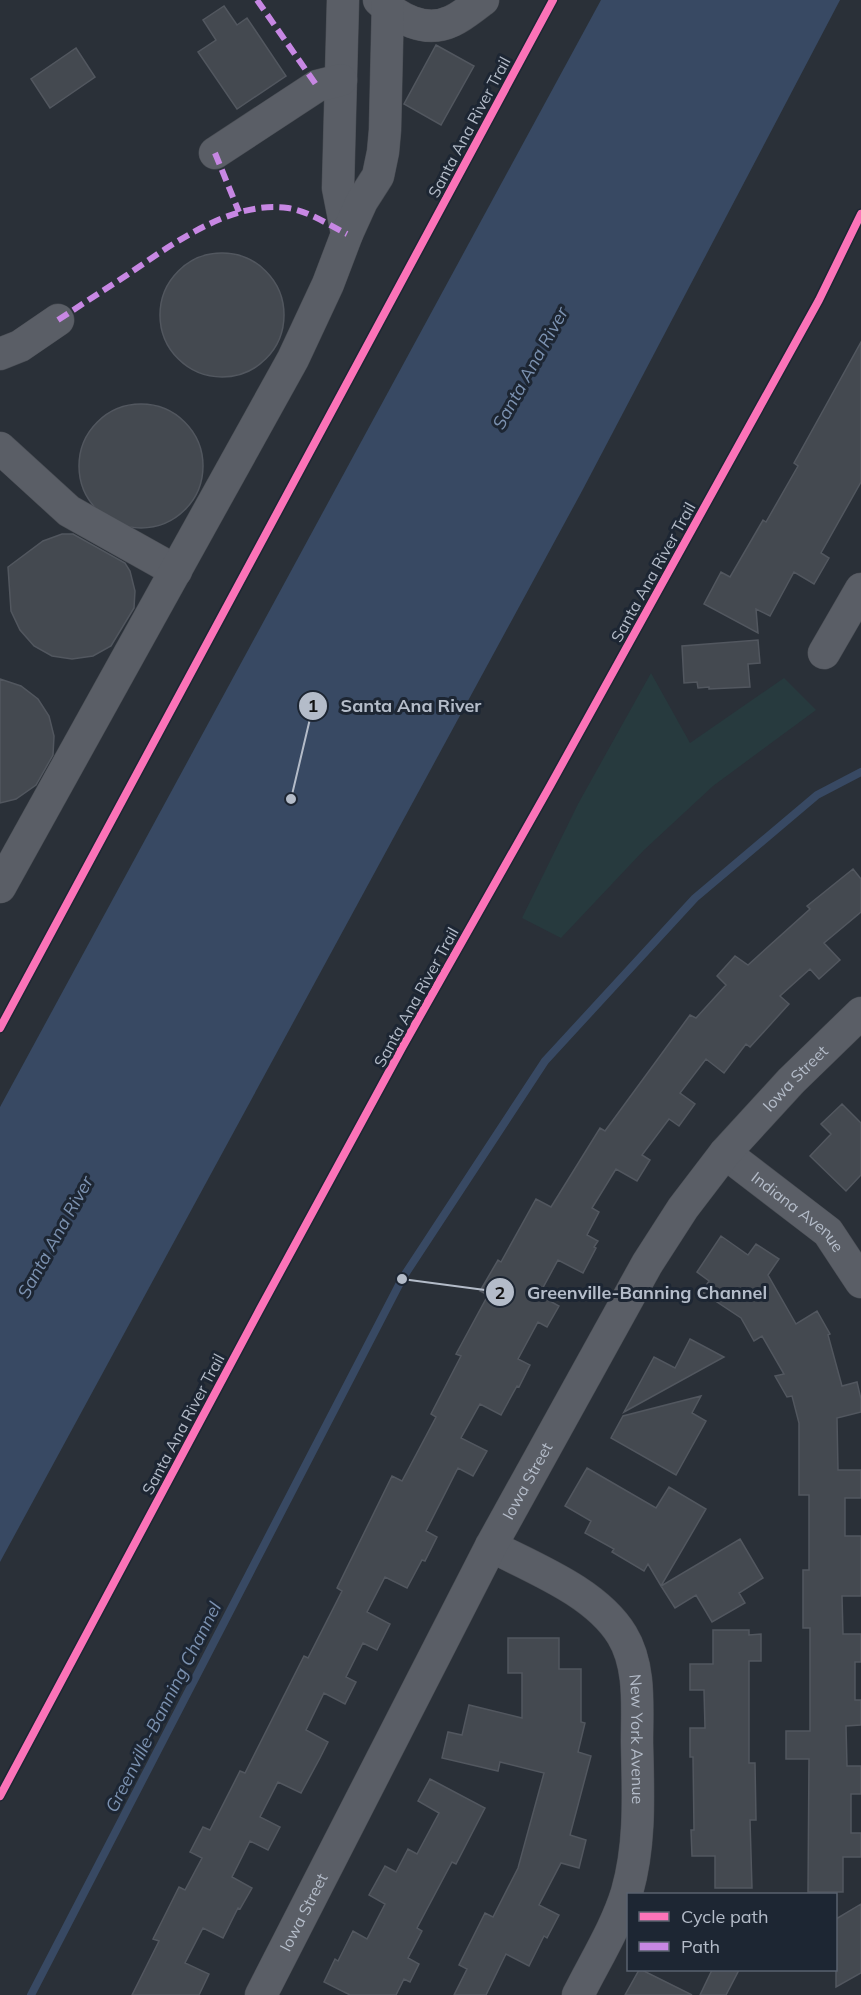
<svg xmlns="http://www.w3.org/2000/svg" width="861" height="1995" viewBox="0 0 861 1995" font-family="Mulish,sans-serif">
<rect width="100%" height="100%" fill="#2a3038"/>
<path fill="#273a3e" d="M 651,673 L 690,743 L 784,678 L 816,710 L 713,786 L 644,850 L 561,938 L 522,918 L 578,804 Z"/>
<path fill="#384963" d="M 601,0 L 840,0 L 582,491 L 0,1562 L 0,1107 Z"/>
<g fill="none" stroke-linecap="round" stroke-linejoin="round">
<path stroke="#384963" stroke-width="8" d="M 31,1995 L 402,1279 L 545,1061 L 695,898 L 817,795 L 861,772"/>
</g>
<path fill="#444950" stroke="#52575f" stroke-width="1.5" d="M 224,6 L 237,25 L 247,18 L 286,76 L 237,109 L 198,52 L 216,40 L 203,20 Z
M 436,45 L 474,66 L 441,125 L 404,104 Z
M 76,48 L 95,77 L 50,108 L 31,79 Z
M160 315a62 62 0 1 1 124 0a62 62 0 1 1-124 0Z
M 861,342 L 861,482 L 821,553 L 829,558 L 814,584 L 794,572 L 770,616 L 756,609 L 758,633 L 704,604 L 721,572 L 730,577 L 763,520 L 766,522 L 798,466 L 794,463 Z
M79 466a62 62 0 1 1 124 0a62 62 0 1 1-124 0Z
M 62,534 L 73,534 L 125,563 L 130,571 L 135,591 L 134,608 L 111,646 L 93,656 L 72,659 L 52,656 L 34,646 L 20,630 L 11,611 L 8,567 L 43,541 Z
M 758,640 L 760,663 L 748,664 L 750,687 L 709,689 L 709,687 L 698,688 L 697,682 L 684,683 L 682,646 Z
M 0,679 L 21,686 L 38,699 L 49,716 L 54,736 L 53,755 L 36,785 L 16,799 L 0,803 Z
M 853,869 L 861,879 L 861,912 L 824,943 L 840,960 L 819,979 L 810,969 L 780,996 L 789,1004 L 750,1047 L 746,1044 L 724,1073 L 706,1059 L 680,1093 L 695,1104 L 679,1126 L 669,1119 L 642,1155 L 650,1160 L 637,1181 L 616,1169 L 592,1208 L 599,1212 L 587,1235 L 598,1241 L 594,1247 L 596,1248 L 583,1273 L 558,1260 L 539,1295 L 559,1306 L 547,1327 L 538,1322 L 518,1359 L 530,1365 L 519,1387 L 517,1386 L 501,1415 L 480,1404 L 461,1438 L 487,1451 L 473,1476 L 458,1468 L 426,1531 L 437,1537 L 425,1561 L 422,1560 L 407,1588 L 385,1577 L 367,1612 L 390,1624 L 377,1650 L 363,1643 L 346,1677 L 356,1682 L 345,1704 L 324,1693 L 306,1730 L 328,1742 L 320,1758 L 301,1793 L 278,1782 L 260,1817 L 280,1827 L 268,1850 L 250,1841 L 232,1877 L 252,1888 L 240,1909 L 238,1908 L 223,1938 L 203,1928 L 185,1963 L 209,1974 L 199,1995 L 132,1995 L 159,1941 L 153,1939 L 179,1887 L 185,1890 L 202,1858 L 190,1852 L 203,1827 L 210,1830 L 240,1771 L 245,1773 L 304,1656 L 308,1658 L 342,1591 L 337,1588 L 392,1476 L 402,1481 L 436,1417 L 431,1414 L 461,1356 L 456,1354 L 488,1295 L 480,1291 L 498,1260 L 501,1262 L 536,1199 L 551,1207 L 600,1128 L 605,1131 L 690,1015 L 696,1018 L 726,985 L 717,976 L 735,956 L 748,965 L 810,909 L 807,906 Z
M 842,1104 L 861,1123 L 861,1175 L 846,1191 L 810,1156 L 831,1134 L 821,1124 Z
M 721,1236 L 748,1255 L 756,1244 L 779,1259 L 768,1275 L 796,1324 L 817,1311 L 830,1334 L 828,1335 L 842,1386 L 857,1382 L 861,1399 L 861,1412 L 837,1418 L 838,1470 L 861,1470 L 861,1498 L 845,1498 L 845,1536 L 861,1536 L 861,1596 L 842,1596 L 843,1634 L 861,1634 L 861,1662 L 855,1662 L 855,1700 L 861,1700 L 861,1725 L 846,1726 L 847,1766 L 861,1766 L 861,1794 L 851,1794 L 851,1833 L 861,1833 L 861,1857 L 843,1857 L 843,1892 L 808,1892 L 809,1759 L 786,1759 L 786,1731 L 810,1731 L 810,1628 L 803,1628 L 803,1570 L 809,1570 L 809,1495 L 799,1495 L 799,1423 L 792,1396 L 787,1397 L 775,1376 L 784,1374 L 762,1336 L 754,1341 L 741,1318 L 702,1292 L 709,1281 L 697,1272 Z
M 690,1339 L 724,1357 L 624,1412 L 654,1357 L 675,1368 Z
M 701,1396 L 692,1413 L 706,1421 L 676,1475 L 611,1438 L 623,1416 Z
M 587,1468 L 656,1508 L 669,1487 L 706,1509 L 661,1586 L 648,1564 L 644,1571 L 612,1552 L 614,1549 L 585,1533 L 591,1521 L 565,1506 Z
M 740,1539 L 763,1578 L 739,1593 L 745,1603 L 712,1622 L 696,1595 L 675,1608 L 661,1586 Z
M 713,1630 L 749,1630 L 749,1635 L 761,1634 L 761,1661 L 749,1661 L 749,1763 L 755,1763 L 756,1820 L 750,1820 L 752,1888 L 715,1888 L 715,1856 L 692,1856 L 691,1830 L 694,1830 L 693,1757 L 690,1757 L 690,1728 L 705,1728 L 704,1690 L 690,1690 L 690,1664 L 713,1664 Z
M 508,1638 L 559,1638 L 559,1669 L 581,1669 L 581,1722 L 585,1723 L 578,1752 L 591,1756 L 570,1835 L 586,1840 L 579,1868 L 561,1863 L 539,1905 L 559,1915 L 547,1938 L 544,1936 L 529,1966 L 506,1954 L 486,1995 L 454,1995 L 467,1969 L 459,1965 L 485,1913 L 493,1917 L 518,1868 L 544,1773 L 500,1762 L 498,1771 L 442,1758 L 448,1732 L 462,1735 L 469,1705 L 522,1718 L 522,1673 L 508,1673 Z
M 430,1779 L 485,1808 L 456,1864 L 452,1862 L 417,1928 L 422,1931 L 408,1958 L 419,1964 L 410,1982 L 404,1979 L 396,1995 L 350,1995 L 324,1982 L 335,1959 L 338,1961 L 353,1931 L 367,1939 L 385,1904 L 369,1895 L 385,1866 L 396,1872 L 408,1849 L 417,1854 L 439,1813 L 418,1801 Z
M 861,1904 L 861,1973 L 836,1987 L 836,1919 Z
M 639,1970 L 642,1970 L 692,1995 L 625,1995 Z
M 712,1970 L 739,1970 L 726,1995 L 700,1995 Z"/>
<g fill="none" stroke-linecap="round" stroke-linejoin="round">
<defs>
<g id="minor">
<path d="M 343,0 L 338,188 L 347,234"/>
<path d="M 379,0 C 397,18 425,34 452,21 C 463,16 473,7 483,0"/>
<path d="M 215,153 L 317,86 L 341,80"/>
<path d="M 0,354 L 20,346 L 58,320"/>
<path d="M 0,448 L 69,511 L 176,571"/>
<path d="M 824,653 L 861,589"/>
<path d="M 0,887 L 293,359 L 328,284 L 347,234 L 362,201 L 378,176 L 383,152 L 385,130 L 388,0"/>
<path id="s1" d="M 725,1153 L 828,1232 L 861,1282"/>
<path id="s2" d="M 491,1546 C 533,1568 596,1592 622,1635 C 641,1666 637,1707 637,1742 C 638,1792 641,1843 627,1892 C 616,1928 595,1961 578,1995"/>
<path id="s3" d="M 261,1995 L 491,1546 L 647,1264 L 683,1208 L 725,1153 L 791,1081 L 861,1013"/>
</g>
</defs>
<use href="#minor" stroke="#484c53" stroke-width="33"/>
<use href="#minor" stroke="#5a5e66" stroke-width="32"/>
<path stroke="#c787e3" stroke-width="6" stroke-dasharray="12 6" stroke-linecap="butt" d="M 257,0 L 317,86
M 215,153 L 239,212
M 58,320 C 81,305 104,290 127,275 C 171,245 231,200 288,208 C 308,211 329,225 347,234"/>
<defs>
<path id="cycleway" d="M 0,1028 L 553,0
M 0,1796 L 260,1309 L 403,1046 L 550,786 L 819,300 L 861,214"/>
</defs>
<use href="#cycleway" stroke="#1d2633" stroke-width="11"/>
<use href="#cycleway" stroke="#fb73b8" stroke-width="8"/>
</g>
<g text-anchor="middle" dominant-baseline="central" stroke-width="6" stroke-linejoin="round" paint-order="stroke">
<g font-size="16" fill="#b4bcc9" stroke="#1d2633">
<text transform="translate(469 127) rotate(-62)">Santa Ana River Trail</text>
<text transform="translate(653 572) rotate(-61)">Santa Ana River Trail</text>
<text transform="translate(416 997) rotate(-61)">Santa Ana River Trail</text>
<text stroke="none"><textPath href="#s3" startOffset="1065">Iowa Street</textPath></text>
<text stroke="none"><textPath href="#s1" startOffset="94">Indiana Avenue</textPath></text>
<text transform="translate(183 1424) rotate(-62)">Santa Ana River Trail</text>
<text stroke="none"><textPath href="#s3" startOffset="579">Iowa Street</textPath></text>
<text stroke="none"><textPath href="#s2" startOffset="267">New York Avenue</textPath></text>
<text stroke="none"><textPath href="#s3" startOffset="93">Iowa Street</textPath></text>
</g>
<g font-size="18" font-style="italic" fill="#7c92b1" stroke="#1d2633">
<text transform="translate(530 368) rotate(-61)">Santa Ana River</text>
<text transform="translate(55 1237) rotate(-61)">Santa Ana River</text>
<text transform="translate(163 1707) rotate(-63)">Greenville-Banning Channel</text>
</g>
</g>
<path fill="none" stroke="#b4bcc9" stroke-width="2" d="M291 799L313 706M402 1279L500 1292"/>
<g fill="#b4bcc9" stroke="#1d2633" stroke-width="2">
<circle cx="291" cy="799" r="6"/>
<circle cx="402" cy="1279" r="6"/>
<circle cx="313" cy="706" r="15"/>
<circle cx="500" cy="1292" r="15"/>
</g>
<g font-size="18" text-anchor="middle" font-weight="bold" fill="#111">
<text x="313" y="712">1</text>
<text x="500" y="1299">2</text>
</g>
<g font-size="18" text-anchor="middle" font-weight="bold" fill="#b4bcc9" stroke="#1d2633" stroke-width="6" stroke-linejoin="round" paint-order="stroke">
<text x="411" y="712">Santa Ana River</text>
<text x="647" y="1299">Greenville-Banning Channel</text>
</g>
<rect x="627" y="1893" width="210" height="78" fill="#1d2633" stroke="#59626f" stroke-width="1.5"/>
<rect x="639" y="1912" width="30" height="9" fill="#fb73b8" stroke="#59626f" stroke-width="1.5"/>
<text x="681" y="1923" font-size="18" fill="#b4bcc9">Cycle path</text>
<rect x="639" y="1942" width="30" height="9" fill="#c787e3" stroke="#59626f" stroke-width="1.5"/>
<text x="681" y="1953" font-size="18" fill="#b4bcc9">Path</text>
</svg>
